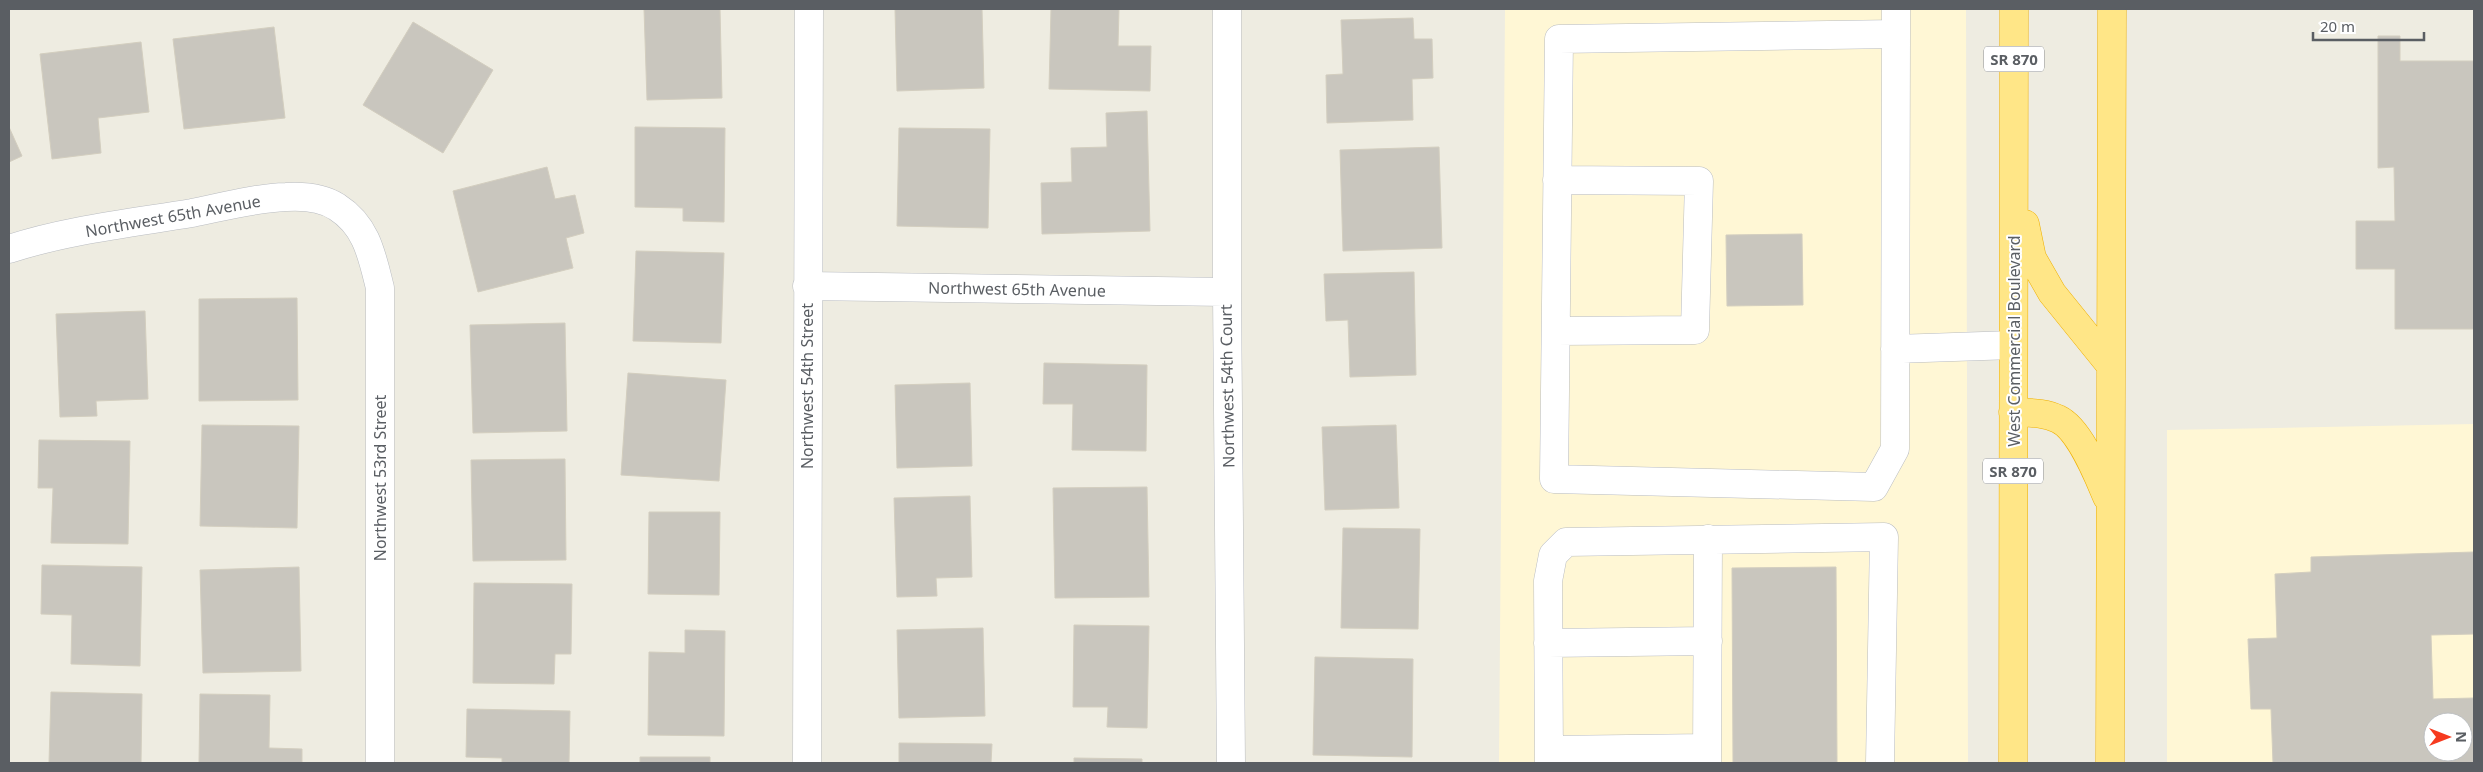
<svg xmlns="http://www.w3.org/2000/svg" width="2483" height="772" viewBox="0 0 2483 772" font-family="'Noto Sans',sans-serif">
<rect width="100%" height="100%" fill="#eeece1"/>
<path fill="#fff7d5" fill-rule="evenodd" d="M 1505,9 L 1966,9 L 1968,763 L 1499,763 Z
M 2474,424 L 2474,763 L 2167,763 L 2167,430 ZM 2433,722 L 2463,722 L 2463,752 L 2433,752 Z"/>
<path fill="#c9c6be" stroke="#d3cebf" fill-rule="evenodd" d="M 644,9 L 720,9 L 722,98 L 647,100 Z
M 895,9 L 982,9 L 984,88 L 897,91 Z
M 1051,9 L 1119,9 L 1118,46 L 1151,46 L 1150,91 L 1049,89 Z
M 1413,18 L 1414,39 L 1432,39 L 1433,78 L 1412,79 L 1413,120 L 1327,123 L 1326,75 L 1343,74 L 1341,20 Z
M 413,22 L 493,70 L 443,153 L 363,105 Z
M 274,27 L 285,118 L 184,129 L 173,39 Z
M 2378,36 L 2400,36 L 2400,61 L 2474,61 L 2474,329 L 2395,329 L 2395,269 L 2356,269 L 2356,221 L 2395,221 L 2394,167 L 2378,168 Z
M 141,42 L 149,112 L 98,118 L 101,153 L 52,159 L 40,54 Z
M 1147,111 L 1150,231 L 1042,234 L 1041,183 L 1072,182 L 1071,148 L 1107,147 L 1106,113 Z
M 9,127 L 22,156 L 9,162 Z
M 635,127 L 725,128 L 724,222 L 683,221 L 683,208 L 635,207 Z
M 899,128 L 990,129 L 988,228 L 897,226 Z
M 1439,147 L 1442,248 L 1343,251 L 1340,150 Z
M 547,167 L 555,199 L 575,195 L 584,233 L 566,238 L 573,268 L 478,292 L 453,191 Z
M 1802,234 L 1803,305 L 1727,306 L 1726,235 Z
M 636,251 L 724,253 L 721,343 L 633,341 Z
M 1414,272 L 1416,375 L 1350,377 L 1348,320 L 1326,321 L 1324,274 Z
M 297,298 L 298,400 L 199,401 L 199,299 Z
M 145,311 L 148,399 L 96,401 L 97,416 L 60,417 L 56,314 Z
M 565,323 L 567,431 L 473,433 L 470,325 Z
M 1044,363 L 1147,365 L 1146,451 L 1072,450 L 1073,404 L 1043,404 Z
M 628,373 L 726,380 L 719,481 L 621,475 Z
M 970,383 L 972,466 L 897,468 L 895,385 Z
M 202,425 L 299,426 L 297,528 L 200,526 Z
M 1396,425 L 1399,508 L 1325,510 L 1322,427 Z
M 39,440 L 130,441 L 128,544 L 51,543 L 53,488 L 38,488 Z
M 565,459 L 566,560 L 473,561 L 471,460 Z
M 1147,487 L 1149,597 L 1055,598 L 1053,488 Z
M 970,496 L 972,577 L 936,578 L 937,596 L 897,597 L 894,498 Z
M 649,512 L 720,512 L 719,595 L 648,594 Z
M 1343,528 L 1420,529 L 1418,629 L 1341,628 Z
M 2474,552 L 2474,634 L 2431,635 L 2433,699 L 2474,698 L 2474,763 L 2273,763 L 2271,709 L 2251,709 L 2248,639 L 2277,638 L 2275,574 L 2311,572 L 2311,557 ZM 2433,722 L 2463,722 L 2463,752 L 2433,752 Z
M 42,565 L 142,567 L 140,666 L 71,664 L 72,615 L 41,614 Z
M 299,567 L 301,671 L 203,673 L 200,570 Z
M 1836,567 L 1837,763 L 1733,763 L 1732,568 Z
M 474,583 L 572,584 L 571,654 L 555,654 L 554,684 L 473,683 Z
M 1074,625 L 1149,626 L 1147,728 L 1107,727 L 1108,707 L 1073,707 Z
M 983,628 L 985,716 L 899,718 L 897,630 Z
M 685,630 L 725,631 L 724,736 L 648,735 L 649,652 L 685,653 Z
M 1315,657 L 1413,659 L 1412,757 L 1313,755 Z
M 51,692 L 142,694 L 141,763 L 49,763 Z
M 200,694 L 270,695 L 269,748 L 302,749 L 302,763 L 199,763 Z
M 467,709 L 570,711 L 569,763 L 502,763 L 502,758 L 466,757 Z
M 899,743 L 992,744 L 991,763 L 899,763 Z
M 640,757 L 710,757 L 710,763 L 640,763 Z
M 1074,758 L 1142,759 L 1142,763 L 1074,763 Z"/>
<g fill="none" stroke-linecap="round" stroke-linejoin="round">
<defs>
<path id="minor" d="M 1227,9 L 1227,292 L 1231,763
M 1896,9 L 1896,34 L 1895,449 L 1874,487 L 1554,479 L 1559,39 L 1896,34
M 9,249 C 67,230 131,223 192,213 C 222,207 255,198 286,197 C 303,196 322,197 337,207 C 367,226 372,256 380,288 L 380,763
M 807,286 L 1227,292
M 1556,331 L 1695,330 L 1699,181 L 1557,180
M 1895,349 L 2013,345
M 1548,643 L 1708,641
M 1549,750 L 1707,748
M 807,763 L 809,9
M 1549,763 L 1548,581 L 1553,555 L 1566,542 L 1884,537 L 1880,763
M 1707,763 L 1708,539"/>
<path id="highway" d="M 2025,224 L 2032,258 L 2052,293 L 2111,366
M 2013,412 C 2029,413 2044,412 2058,419 C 2080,429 2098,476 2107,497
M 2013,763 L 2014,9
M 2110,763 L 2112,9"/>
</defs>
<use href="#minor" stroke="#b9bcc1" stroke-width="29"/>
<use href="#highway" stroke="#efb000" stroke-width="29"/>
<use href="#minor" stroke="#fff" stroke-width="28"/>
<use href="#highway" stroke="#ffe687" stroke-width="28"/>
</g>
<g text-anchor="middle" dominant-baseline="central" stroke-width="4" stroke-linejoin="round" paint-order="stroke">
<g fill="#fff" stroke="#8c8e92" stroke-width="1">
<rect x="1984" y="46.5" width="60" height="25" rx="4"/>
<rect x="1983" y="458.5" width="60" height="25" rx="4"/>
</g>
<g font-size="15" font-weight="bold" fill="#5a5e63">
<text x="2014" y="59">SR 870</text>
<text x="2013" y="471">SR 870</text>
</g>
<g font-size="16" fill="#5a5e63" stroke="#fff">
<text transform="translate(173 216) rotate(-10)">Northwest 65th Avenue</text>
<text transform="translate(1017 289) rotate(1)">Northwest 65th Avenue</text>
<text transform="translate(2014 341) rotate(-90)">West Commercial Boulevard</text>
<text transform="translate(807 386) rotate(-90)">Northwest 54th Street</text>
<text transform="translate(1227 386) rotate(-91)">Northwest 54th Court</text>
<text transform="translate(380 478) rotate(-90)">Northwest 53rd Street</text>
</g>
</g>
<rect width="2483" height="772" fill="none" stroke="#5a5e63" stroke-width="20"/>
<g transform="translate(2448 737) rotate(90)"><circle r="24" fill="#ffffff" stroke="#bdbfc1"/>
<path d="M0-4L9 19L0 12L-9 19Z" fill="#f63a1f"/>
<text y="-8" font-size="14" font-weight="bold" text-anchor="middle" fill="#5a5e63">N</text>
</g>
<path d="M2313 32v8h111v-8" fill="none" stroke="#5a5e63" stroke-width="2.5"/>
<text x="2320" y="32" font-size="15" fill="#5a5e63" stroke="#ffffff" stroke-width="4" paint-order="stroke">20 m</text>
</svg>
